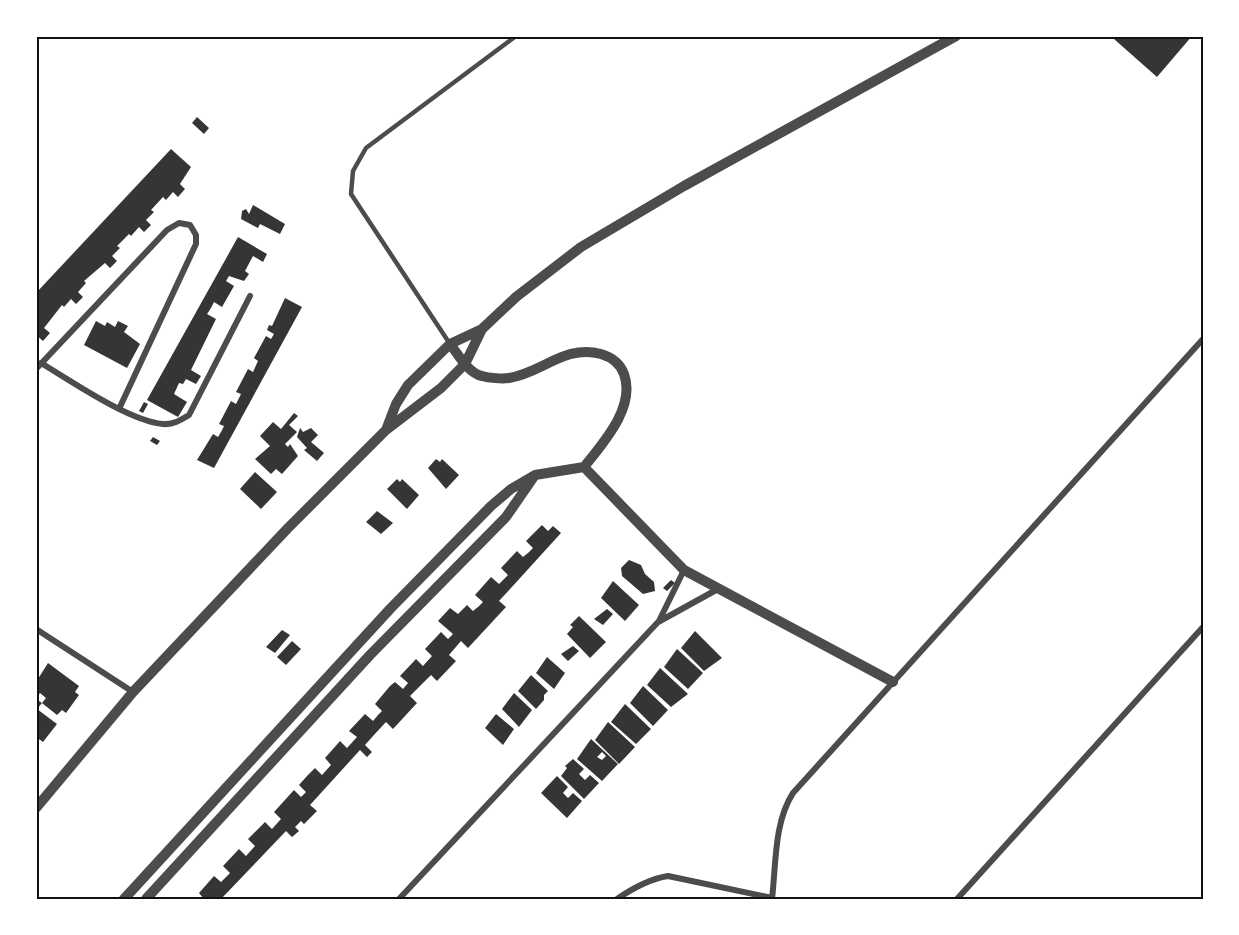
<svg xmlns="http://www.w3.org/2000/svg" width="1239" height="935" viewBox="0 0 1239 935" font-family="'Open Sans',sans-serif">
<rect width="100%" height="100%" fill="#fff"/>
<path fill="#353535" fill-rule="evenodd" d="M 1117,36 L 1192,36 L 1157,77 L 1114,39 Z
M 197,117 L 209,128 L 204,134 L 192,123 Z
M 171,149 L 191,167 L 180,184 L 185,189 L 178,197 L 173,192 L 166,200 L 163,197 L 151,210 L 154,212 L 146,220 L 151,225 L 144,232 L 139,227 L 131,236 L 129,234 L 117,246 L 120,248 L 112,256 L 117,261 L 110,268 L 105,263 L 84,281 L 86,283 L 78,292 L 83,297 L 76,304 L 71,299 L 64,307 L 62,305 L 44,328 L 50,333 L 43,341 L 36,335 L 36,293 Z
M 253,205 L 285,224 L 280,234 L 260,224 L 258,228 L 241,219 L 242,211 L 246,209 L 249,214 Z
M 238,237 L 267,254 L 263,262 L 253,256 L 245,271 L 249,274 L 244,281 L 229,276 L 226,281 L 234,286 L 222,307 L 214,302 L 211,308 L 207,314 L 216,319 L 191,370 L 201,376 L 196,384 L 186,379 L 183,384 L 179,383 L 174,394 L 187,402 L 178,417 L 147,400 Z
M 285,298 L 302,307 L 214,468 L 197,460 L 213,434 L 218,437 L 221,432 L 224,426 L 219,424 L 231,401 L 236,404 L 241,394 L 236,392 L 248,369 L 253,372 L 258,361 L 254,358 L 266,336 L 271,339 L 274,334 L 267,330 L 269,325 L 272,326 Z
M 96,321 L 105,326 L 107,322 L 115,327 L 118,321 L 128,326 L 124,332 L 140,344 L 127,368 L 84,345 Z
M 144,402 L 148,404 L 143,413 L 139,411 Z
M 294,413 L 298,416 L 289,425 L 297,432 L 285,444 L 288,447 L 290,444 L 298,456 L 282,474 L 276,469 L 271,474 L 255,459 L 270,446 L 260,436 L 273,422 L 281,429 Z
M 300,428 L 303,432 L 311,428 L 318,435 L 311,442 L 324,453 L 317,461 L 304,450 L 307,448 L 297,437 Z
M 153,437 L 160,441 L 157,445 L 150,441 Z
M 436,459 L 440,462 L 442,459 L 459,475 L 446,489 L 428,468 Z
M 255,472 L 277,492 L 261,509 L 240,489 Z
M 397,479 L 400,482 L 402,479 L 419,495 L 407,509 L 387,489 Z
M 377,511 L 393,523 L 381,534 L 366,522 Z
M 542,525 L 548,531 L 553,526 L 561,533 L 499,601 L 506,607 L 468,648 L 461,641 L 449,655 L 456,661 L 437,681 L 431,675 L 410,696 L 417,703 L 393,729 L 386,722 L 373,736 L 365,745 L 372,752 L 367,757 L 360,750 L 310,805 L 317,811 L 304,824 L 301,821 L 295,827 L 299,831 L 292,837 L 286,831 L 221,899 L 204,899 L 199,893 L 214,876 L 221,882 L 230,873 L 223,866 L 239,849 L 246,856 L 255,846 L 248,839 L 265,822 L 272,829 L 281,819 L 274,812 L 294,790 L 301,797 L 306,792 L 299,785 L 307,776 L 315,768 L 322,775 L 331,765 L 325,758 L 333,749 L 340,741 L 347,748 L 357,737 L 349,731 L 365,714 L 373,721 L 378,715 L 382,711 L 375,704 L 390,686 L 395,682 L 403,689 L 408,683 L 400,676 L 416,659 L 423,666 L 432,656 L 425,649 L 441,632 L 448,639 L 453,634 L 438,621 L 450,608 L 458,614 L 467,605 L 473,611 L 478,607 L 483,602 L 475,595 L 491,577 L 499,584 L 508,575 L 501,568 L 517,551 L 523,557 L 528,553 L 533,548 L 526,541 Z
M 629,560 L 641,565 L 645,574 L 654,582 L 655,591 L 643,594 L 622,576 L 621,568 Z
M 671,580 L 675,583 L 667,591 L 663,588 Z
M 613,581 L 639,605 L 625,621 L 601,598 Z
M 607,609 L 613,614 L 603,625 L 594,619 Z
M 579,616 L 606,642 L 590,658 L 567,634 L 573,627 L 570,625 Z
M 282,630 L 290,635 L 275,653 L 266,647 Z
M 695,631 L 722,658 L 704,671 L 681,648 Z
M 292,641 L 301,649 L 286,665 L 277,657 Z
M 573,646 L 579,651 L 568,661 L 561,654 Z
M 677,649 L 703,673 L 688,689 L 664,667 Z
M 547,657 L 565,673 L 554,689 L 536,673 Z
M 48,663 L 79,686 L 75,692 L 79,695 L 66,713 L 62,710 L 57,715 L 42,703 L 37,709 L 57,724 L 43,742 L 36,737 L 36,699 L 42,703 L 46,698 L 40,693 L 36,698 L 36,682 Z
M 660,668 L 688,694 L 671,707 L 647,685 Z
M 531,675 L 548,691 L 544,695 L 544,700 L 536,709 L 518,691 Z
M 643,686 L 668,710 L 653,726 L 630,703 Z
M 514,693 L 532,710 L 519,727 L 502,709 Z
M 625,704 L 651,729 L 636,744 L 611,722 Z
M 496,714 L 514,729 L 503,745 L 485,728 Z
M 608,722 L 635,747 L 619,764 L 595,740 Z
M 591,739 L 618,764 L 602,781 L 577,759 ZM 602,752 L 606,756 L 602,760 L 597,757 Z
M 573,759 L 584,769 L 579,774 L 585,780 L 590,775 L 599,783 L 584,799 L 561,776 L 567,768 L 565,766 Z
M 557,776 L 568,787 L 563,793 L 568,798 L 573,793 L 582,801 L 567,818 L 541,793 Z"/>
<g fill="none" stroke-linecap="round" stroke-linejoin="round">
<path stroke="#4c4c4c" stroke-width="4.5" d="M 450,344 L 351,194 L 353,171 L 366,148 L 516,36"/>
<path stroke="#4c4c4c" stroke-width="6" d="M 41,363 C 71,381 129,421 163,424 C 173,425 181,420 189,415 L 250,296
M 36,369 L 167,230 L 179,223 L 190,225 L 196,235 L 196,244 L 119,409
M 660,621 L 718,589
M 36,629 L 133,692
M 399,899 L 659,621 L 684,570
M 617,899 C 633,888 649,879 668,876 L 772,898
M 772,899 C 776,865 774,822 793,793 L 1203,339
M 957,899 L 1203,627"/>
<path stroke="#4c4c4c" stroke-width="10" d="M 386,430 L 396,404 L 408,385 L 450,344 L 482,329 L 516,297 L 581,247 L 684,186 L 956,36
M 584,467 L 684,570 L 893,682
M 36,808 L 133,692 L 288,528 L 386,430 L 441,388 L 465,364 L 482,329
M 124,899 L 390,609 L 491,506 L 511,489 L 535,475 L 584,467 C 603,443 636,407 624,374 C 620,363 611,357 601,354 C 565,344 542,373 509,378 C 502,379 489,378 482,376 C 468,373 458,354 450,344
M 146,899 L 370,655 L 506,517 L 533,478"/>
</g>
<rect width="1239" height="935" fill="none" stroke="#ffffff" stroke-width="75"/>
<rect x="38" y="38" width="1164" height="860" fill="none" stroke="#111" stroke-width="2"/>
</svg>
